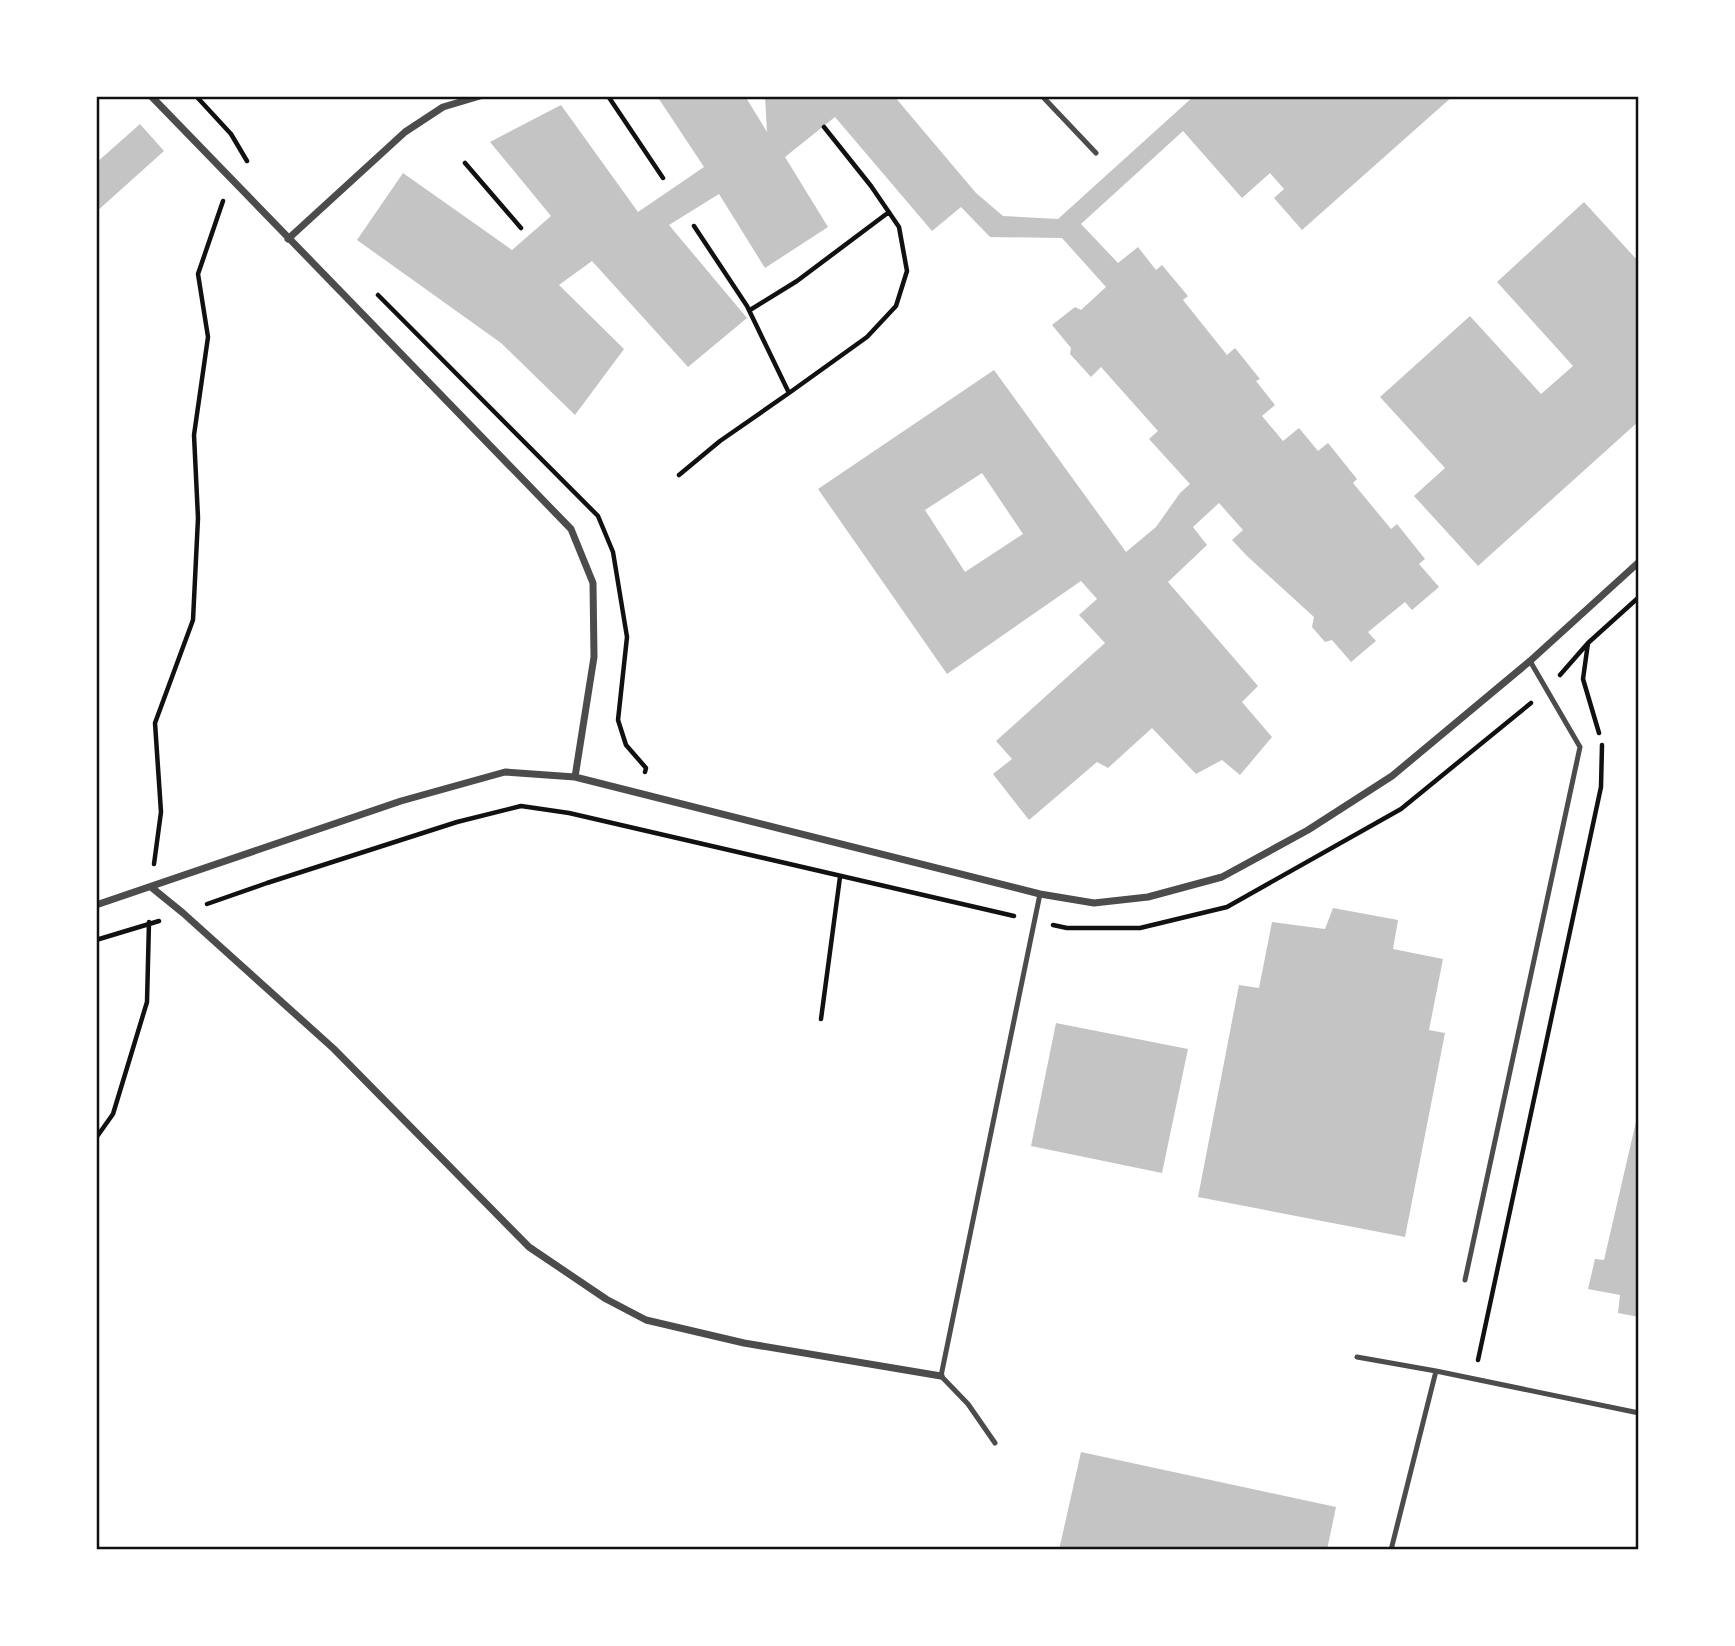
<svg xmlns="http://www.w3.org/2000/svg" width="1735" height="1646" viewBox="0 0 1735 1646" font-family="'Noto Serif',serif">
<rect width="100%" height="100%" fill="#fff"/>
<path fill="#c4c4c4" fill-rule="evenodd" d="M 657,96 L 745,96 L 767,132 L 765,96 L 894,96 L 976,193 L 1003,216 L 1058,219 L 1194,96 L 1453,96 L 1302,230 L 1274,198 L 1284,189 L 1270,173 L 1242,198 L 1183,131 L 1081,224 L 1118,263 L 1138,247 L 1156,270 L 1162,265 L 1188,296 L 1183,300 L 1227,355 L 1235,348 L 1260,379 L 1256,381 L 1275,405 L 1262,416 L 1283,441 L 1299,428 L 1318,451 L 1328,443 L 1357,479 L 1353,483 L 1391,529 L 1397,524 L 1425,559 L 1419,564 L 1439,587 L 1412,610 L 1405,602 L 1368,632 L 1376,641 L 1351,662 L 1332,640 L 1325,642 L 1312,627 L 1314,617 L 1247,556 L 1232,540 L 1243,530 L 1219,503 L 1193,527 L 1207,545 L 1168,582 L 1258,686 L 1242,702 L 1272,737 L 1240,775 L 1222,760 L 1196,774 L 1152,728 L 1108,768 L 1097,762 L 1029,820 L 993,774 L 1012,759 L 996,741 L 1105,643 L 1079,615 L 1097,599 L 1081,581 L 947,674 L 818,489 L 994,370 L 1126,552 L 1156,527 L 1180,493 L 1190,484 L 1149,439 L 1158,431 L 1101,367 L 1091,377 L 1070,354 L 1071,348 L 1052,325 L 1075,307 L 1081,310 L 1106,287 L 1062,238 L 990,237 L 961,207 L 932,231 L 835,117 L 785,157 L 828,227 L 765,268 L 719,194 L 669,225 L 747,318 L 688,367 L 592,261 L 559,285 L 624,349 L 575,415 L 501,343 L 357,240 L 403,173 L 512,250 L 551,216 L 490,142 L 561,105 L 638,212 L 704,167 ZM 982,473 L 1023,534 L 965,572 L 925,510 Z
M 140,124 L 164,151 L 96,212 L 96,163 Z
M 1584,202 L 1639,262 L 1639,421 L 1478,566 L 1414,496 L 1445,468 L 1380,397 L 1470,316 L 1541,394 L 1573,366 L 1497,282 Z
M 1333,908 L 1398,920 L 1393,949 L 1443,959 L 1429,1030 L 1445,1033 L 1405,1237 L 1198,1197 L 1239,985 L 1259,988 L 1272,922 L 1325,929 Z
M 1056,1023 L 1188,1049 L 1162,1173 L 1031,1146 Z
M 1638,1113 L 1639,1113 L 1639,1317 L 1618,1313 L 1620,1295 L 1588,1289 L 1595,1259 L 1604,1260 Z
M 1081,1452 L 1336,1507 L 1327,1550 L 1059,1550 Z"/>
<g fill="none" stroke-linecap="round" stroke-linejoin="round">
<path stroke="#111" stroke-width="4.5" d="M 196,96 L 231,134 L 247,161
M 608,96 L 663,178
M 465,163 L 521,228
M 378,295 L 598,516 L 613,552 L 627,637 L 618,720 L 626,745 L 646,768 L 645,772
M 750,310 L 797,281 L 889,212
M 789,393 L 867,337 L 896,306 L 907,271 L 899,227 L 871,186 L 824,127
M 679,475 L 720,441 L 789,393 L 747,306 L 694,226
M 1588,643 L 1583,679 L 1599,733
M 1560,675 L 1588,643 L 1639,597
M 154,864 L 161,812 L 155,723 L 193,620 L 198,518 L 194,435 L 208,337 L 198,274 L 223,201
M 207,904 L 267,883 L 457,822 L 521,806 L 569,813 L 1014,916
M 1053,925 L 1067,928 L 1140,928 L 1227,907 L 1401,809 L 1531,703
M 96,940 L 159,921
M 821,1019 L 840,877
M 96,1138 L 113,1114 L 147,1002 L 149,922
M 1478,1360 L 1601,787 L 1602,745"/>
<path stroke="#4c4c4c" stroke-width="5" d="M 1042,96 L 1096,153
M 1465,1280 L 1580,747 L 1530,661
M 1357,1357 L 1436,1371 L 1391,1550
M 1436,1371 L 1639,1413
M 995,1443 L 968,1404 L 941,1376 L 1040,894"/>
<path stroke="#4c4c4c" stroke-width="7" d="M 151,96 L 571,529 L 593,583 L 594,657 L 575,777
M 288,239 L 405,132 L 443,107 L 480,96
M 151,887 L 183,913 L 334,1049 L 529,1247 L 606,1299 L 646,1320 L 744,1343 L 941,1376
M 96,905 L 401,801 L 505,772 L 575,777 L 1040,894 L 1094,903 L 1148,897 L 1222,877 L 1308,830 L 1392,776 L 1530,661 L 1639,562"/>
</g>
<rect width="1735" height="1646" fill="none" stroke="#ffffff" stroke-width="196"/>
<rect x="98" y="98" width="1539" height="1450" fill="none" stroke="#111" stroke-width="2.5"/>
</svg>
